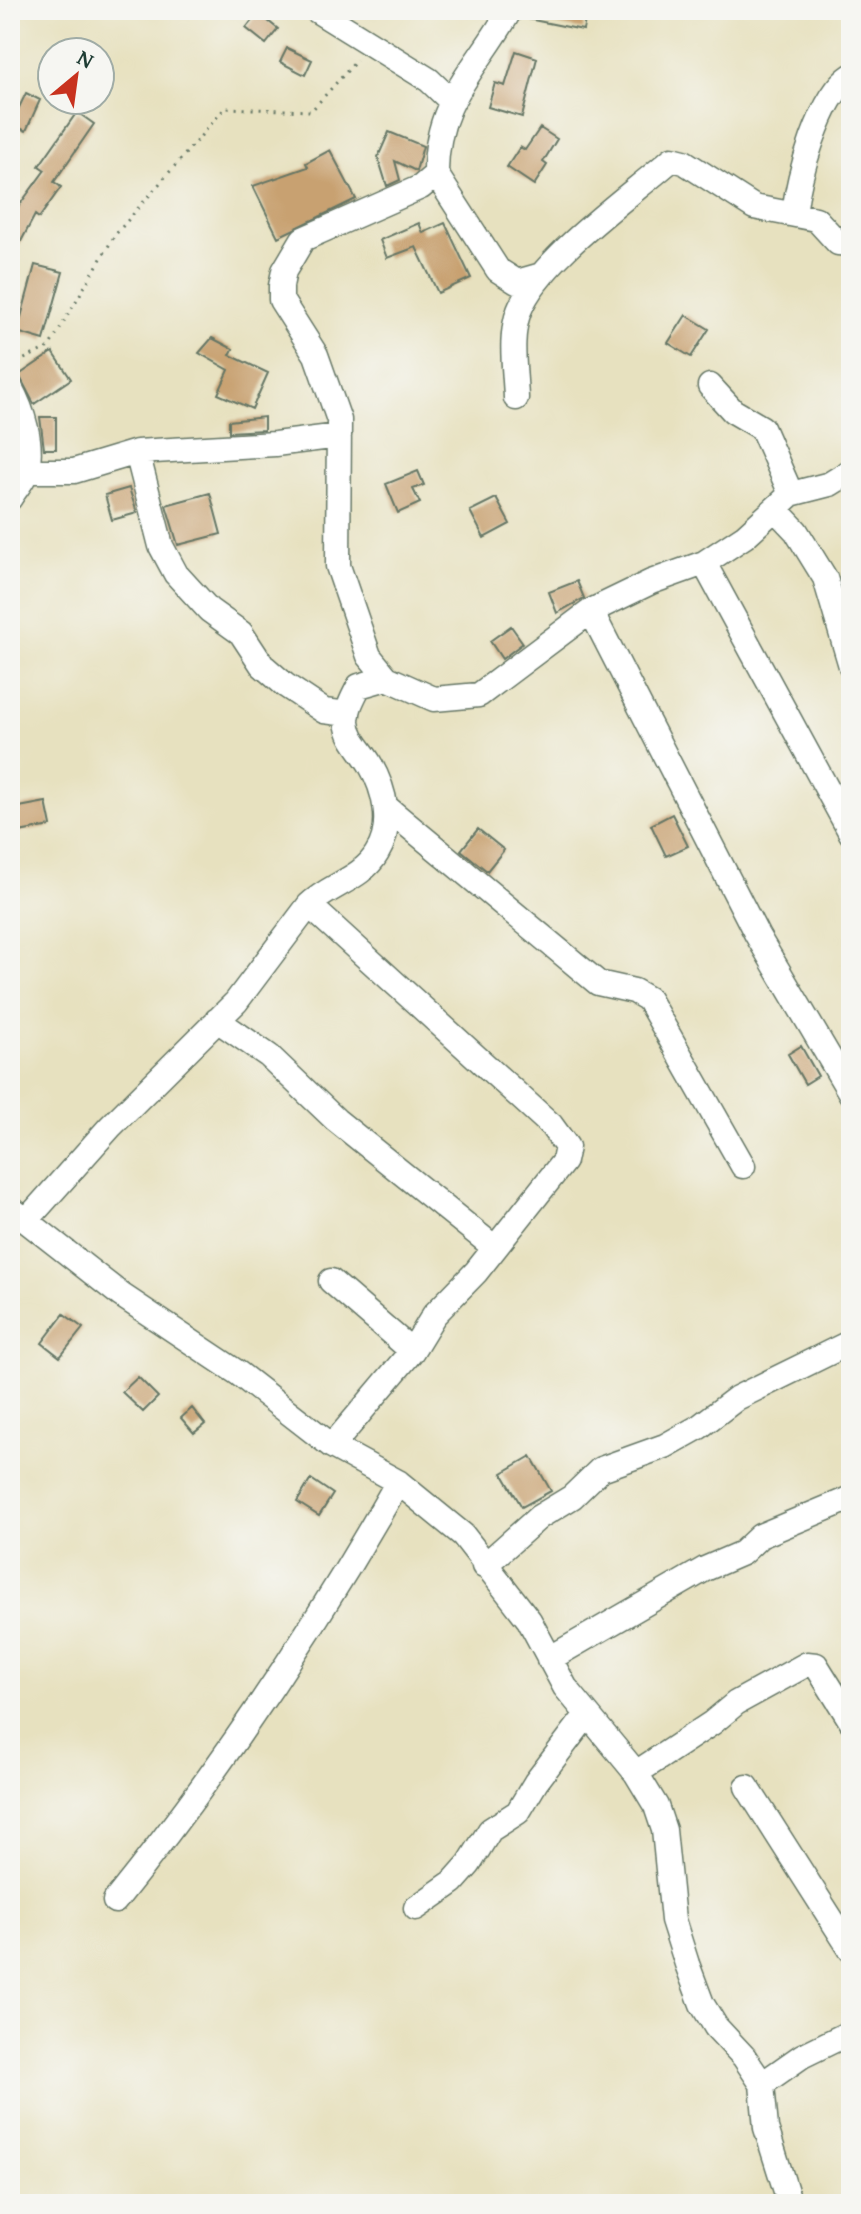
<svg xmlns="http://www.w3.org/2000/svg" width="861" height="2214" viewBox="0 0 861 2214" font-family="'Gentium Book Plus',serif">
<rect width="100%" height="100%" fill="#f6f6f2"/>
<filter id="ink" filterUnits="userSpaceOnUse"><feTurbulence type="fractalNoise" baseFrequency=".0125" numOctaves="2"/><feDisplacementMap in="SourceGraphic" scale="16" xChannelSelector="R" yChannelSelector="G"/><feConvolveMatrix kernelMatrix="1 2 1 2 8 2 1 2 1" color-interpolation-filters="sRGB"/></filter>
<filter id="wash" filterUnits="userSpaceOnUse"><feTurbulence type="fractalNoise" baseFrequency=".006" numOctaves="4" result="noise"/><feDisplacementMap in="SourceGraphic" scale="32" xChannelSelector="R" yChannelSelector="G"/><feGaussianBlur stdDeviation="1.8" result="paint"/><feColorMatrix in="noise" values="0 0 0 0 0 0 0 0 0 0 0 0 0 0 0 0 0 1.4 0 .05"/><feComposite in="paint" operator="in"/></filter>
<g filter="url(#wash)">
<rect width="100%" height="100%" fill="#e7e1bf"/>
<g id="blocks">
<path fill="#c8a171" d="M 525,10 L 587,10 L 583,30 L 523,18 Z
M 258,13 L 278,29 L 266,44 L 246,28 Z
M 287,48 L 312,60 L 305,75 L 280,62 Z
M 516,51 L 537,58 L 522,117 L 488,107 L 495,83 L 505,86 Z
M 26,93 L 40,100 L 26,131 L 11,124 Z
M 77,112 L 94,124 L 54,182 L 61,187 L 39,218 L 35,215 L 10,262 L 10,218 L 45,170 L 39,166 Z
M 540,128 L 557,139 L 543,162 L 547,165 L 534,185 L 507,167 L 520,147 L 525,150 Z
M 389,132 L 423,146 L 416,171 L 395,161 L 400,180 L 387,186 L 378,157 Z
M 330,150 L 356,199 L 278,237 L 253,186 L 308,167 L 306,163 Z
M 419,223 L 423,233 L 445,223 L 471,278 L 438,293 L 416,247 L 387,258 L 380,240 Z
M 35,265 L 63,272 L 44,340 L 17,332 Z
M 686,315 L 709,329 L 691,357 L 668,343 Z
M 212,338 L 233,349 L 230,355 L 268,373 L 252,409 L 218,394 L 229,370 L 199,353 Z
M 53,352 L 71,379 L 34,404 L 19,375 Z
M 40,417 L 56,417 L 56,449 L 44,449 Z
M 264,417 L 264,430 L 229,432 L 229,421 Z
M 418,471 L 424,485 L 413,489 L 420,503 L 398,513 L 386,484 Z
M 129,488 L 137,513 L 112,520 L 105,495 Z
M 210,493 L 221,534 L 178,545 L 166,505 Z
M 496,498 L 510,524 L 484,538 L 470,511 Z
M 577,581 L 584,598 L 557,613 L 549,592 Z
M 511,626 L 523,643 L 502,659 L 490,641 Z
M 46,802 L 51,826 L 19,832 L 14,808 Z
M 672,814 L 688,846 L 666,856 L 651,825 Z
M 478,829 L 504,850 L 487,871 L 461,850 Z
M 801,1046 L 818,1076 L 805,1084 L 788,1054 Z
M 64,1314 L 83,1328 L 60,1357 L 42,1343 Z
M 138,1377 L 158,1397 L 143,1412 L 122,1392 Z
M 192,1408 L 205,1424 L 194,1433 L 181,1418 Z
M 531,1456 L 551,1491 L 522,1507 L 502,1473 Z
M 311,1479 L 333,1494 L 319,1516 L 297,1502 Z"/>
</g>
</g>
<g filter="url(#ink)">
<use href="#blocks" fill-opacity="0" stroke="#657665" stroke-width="2"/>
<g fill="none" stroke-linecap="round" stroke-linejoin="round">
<defs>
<path id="minor" d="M 316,10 L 429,80 L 450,100
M 510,10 C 477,69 435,101 436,174 L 421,187 L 303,239 L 284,271 L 281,286 L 281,300 L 316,355 L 339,420 L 338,566 L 369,656 L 387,678 L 434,699 L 479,695 L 591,611 L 651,582 L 704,563 L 745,536 L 791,494 L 830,484 L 851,471
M 436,174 L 498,270 L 517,282 L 538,276
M 794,214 C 798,178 820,96 851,76
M 710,386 L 733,411 L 762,428 L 791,494
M 10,387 C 23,411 33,442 27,470 C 25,479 15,489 10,498
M 516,398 C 515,369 509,338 519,311 C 539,259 629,197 672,159 L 684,162 L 754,207 L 816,219 L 838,243 L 851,244
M 137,452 L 161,546 L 176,574 L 209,610 L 241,633 L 262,665 L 285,685 L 324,711 L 348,714
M 27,471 L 74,471 L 137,452 L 275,444 L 339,436
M 777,511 L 796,531 L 825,578 L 851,666
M 704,563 L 851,833
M 591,611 L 757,935 L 851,1094
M 386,807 L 598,983 L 634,991 L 648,999 L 743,1166
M 309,905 L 551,1125 L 567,1147 L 564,1161 L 476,1272 L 434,1315 L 412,1351 L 332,1446
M 217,1020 L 269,1056 L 336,1120 L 495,1248
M 10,1208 L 121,1295 L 238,1373 L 332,1446 L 398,1482 L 463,1535 L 529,1620 L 565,1687 L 636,1773 L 656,1806 L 664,1830 L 673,1920 L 687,1964 L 702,2004 L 716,2027 L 744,2057 L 762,2084 L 766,2128 L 790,2204
M 26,1221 L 110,1127 L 236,1002 L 309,905 C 329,885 362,879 377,853 C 394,826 385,790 370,764 C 362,750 348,738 347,721 C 347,708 353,698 359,686 L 387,678
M 331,1281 L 412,1351
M 484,1566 L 539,1517 L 572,1497 L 601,1469 L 665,1446 L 699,1427 L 737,1398 L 851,1342
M 549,1659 L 705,1569 L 742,1553 L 760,1536 L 851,1498
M 636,1773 L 712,1723 L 736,1703 L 807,1664 L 816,1665 L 851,1721
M 747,1787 L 851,1950
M 115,1901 C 222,1768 314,1630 398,1482
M 416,1908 L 453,1882 L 469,1864 L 490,1830 L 518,1812 L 536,1782 L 586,1716
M 762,2084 L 802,2056 L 851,2032"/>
</defs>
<use href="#minor" stroke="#657665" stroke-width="27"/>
<path stroke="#657665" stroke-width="3" stroke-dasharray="2 6" stroke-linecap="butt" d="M 10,366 L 49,347 L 115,235 L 225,108 L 311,111 L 357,60"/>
<use href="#minor" stroke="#fff" stroke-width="24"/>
</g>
</g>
<rect width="861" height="2214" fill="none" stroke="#f6f6f2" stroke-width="40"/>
<g transform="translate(76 76) rotate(29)"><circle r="38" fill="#f6f6f2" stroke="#a0aca6" stroke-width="2"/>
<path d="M0-6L14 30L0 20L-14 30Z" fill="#c8321e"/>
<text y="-12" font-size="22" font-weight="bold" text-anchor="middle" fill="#1f3d34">N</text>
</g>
</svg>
